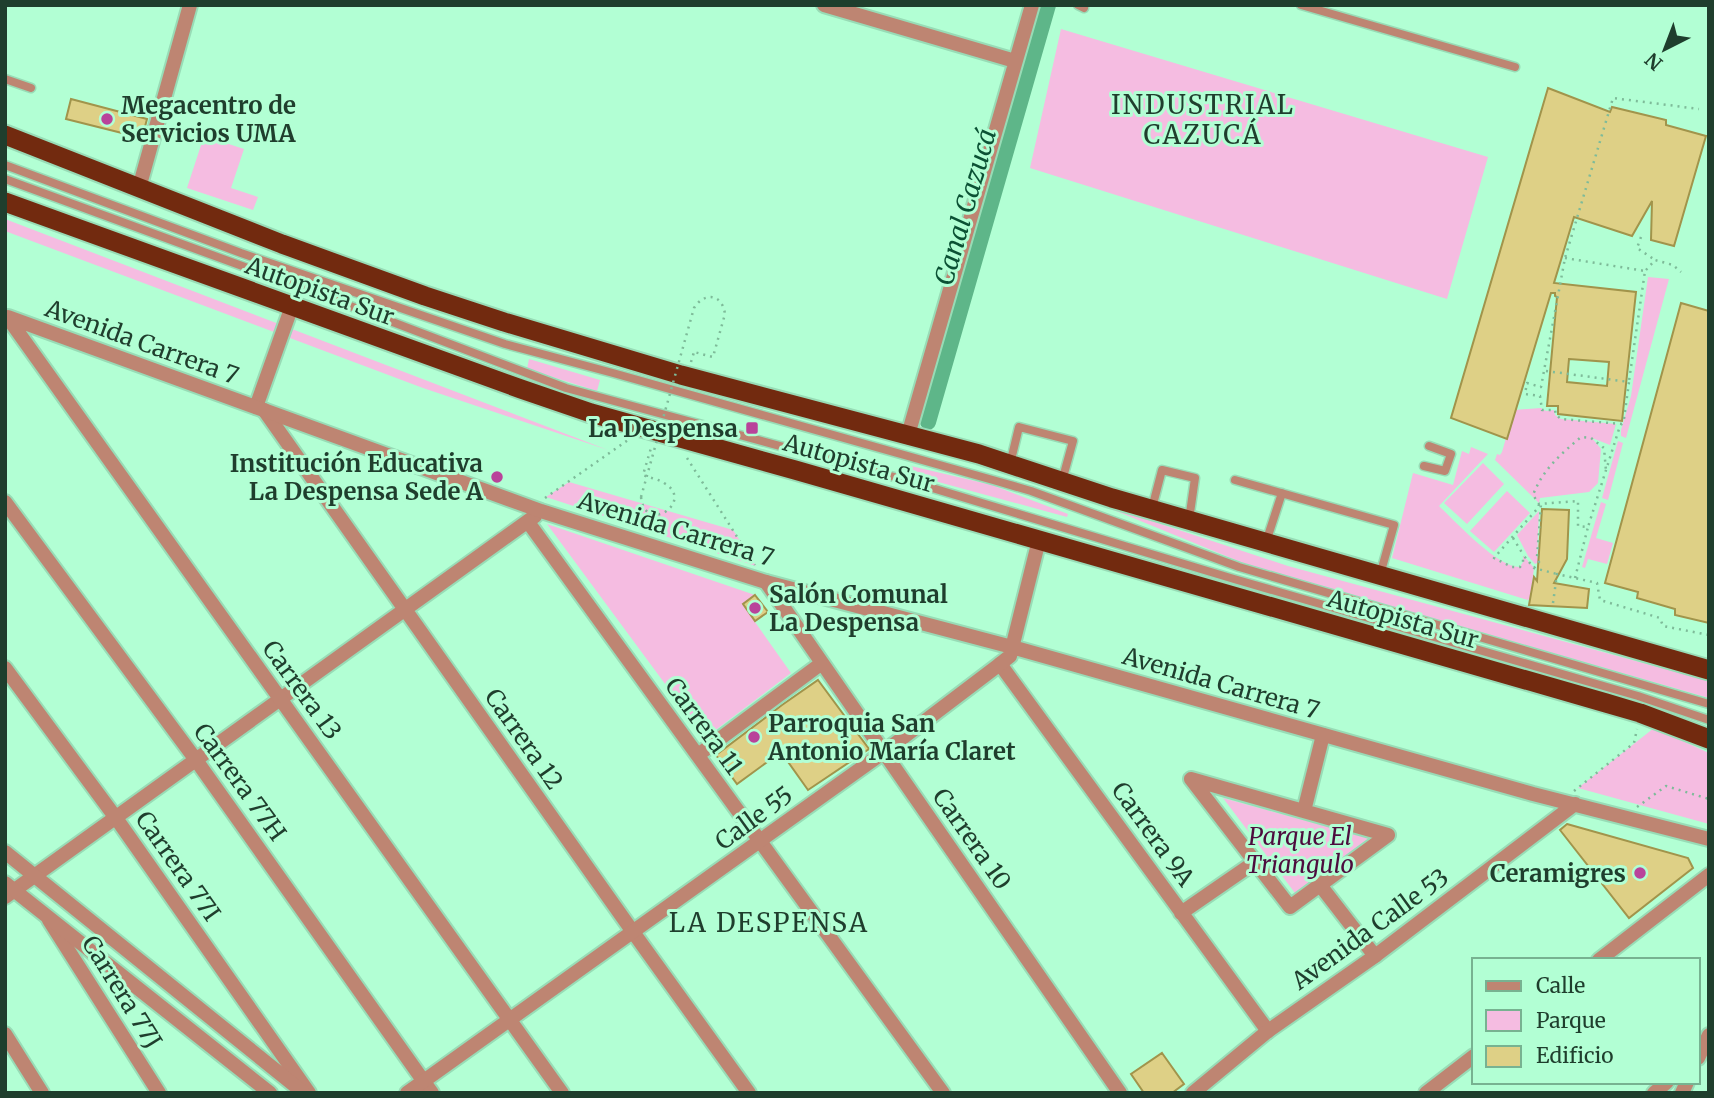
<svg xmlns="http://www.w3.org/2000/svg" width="1714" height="1098" viewBox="0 0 1714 1098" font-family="Merriweather,serif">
<rect width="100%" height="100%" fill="#b2ffd4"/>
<path fill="#f5bce1" d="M 1040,5 L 1055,5 L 934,424 L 921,420 Z
M 1061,29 L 1488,157 L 1447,299 L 1030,168 Z
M 204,136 L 244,149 L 231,188 L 258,197 L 253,210 L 187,188 Z
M 5,219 L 608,450 L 423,388 L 5,231 Z
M 1648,277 L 1669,279 L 1626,438 L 1621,436 L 1621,430 L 1631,396 Z
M 529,359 L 600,380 L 597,391 L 527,369 Z
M 1541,408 L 1546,411 L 1554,410 L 1555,415 L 1561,419 L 1616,424 L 1610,445 L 1592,438 L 1601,449 L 1598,483 L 1589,492 L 1540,498 L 1539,503 L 1495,460 L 1497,454 L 1500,455 L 1502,452 L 1514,410 Z
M 1618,441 L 1623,443 L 1608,500 L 1602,498 Z
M 1471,447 L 1488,454 L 1439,506 C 1456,522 1498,568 1520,567 L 1523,562 L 1523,557 L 1524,556 L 1534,568 L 1530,598 L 1528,600 L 1392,558 L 1413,473 L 1453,485 L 1462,451 L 1469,454 Z
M 1483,463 L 1504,484 L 1467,524 L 1444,503 Z
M 911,466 L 992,485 L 1068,514 L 1067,517 L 909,474 Z
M 569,482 L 733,530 L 756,566 L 546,497 Z
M 1507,491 L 1530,513 L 1494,552 L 1470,531 Z
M 1094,502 L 1288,566 L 1709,681 L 1709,698 L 1248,565 Z
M 1601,502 L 1606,504 L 1596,538 L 1613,543 L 1607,564 L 1588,559 L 1585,568 L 1582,567 Z
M 1539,511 L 1537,557 L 1539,562 L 1535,564 L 1528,556 L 1517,535 Z
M 547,524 L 755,595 L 743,605 L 791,673 L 705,738 Z
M 1654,728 L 1709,753 L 1709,824 L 1578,788 Z
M 1223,798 L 1369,838 L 1295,893 Z"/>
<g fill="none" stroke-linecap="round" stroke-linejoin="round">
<path stroke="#5eb689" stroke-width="16" d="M 928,422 L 1048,5"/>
</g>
<path fill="#ded086" stroke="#a1944b" stroke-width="2" fill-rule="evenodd" d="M 1548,88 L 1610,112 L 1612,107 L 1666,120 L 1666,125 L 1706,136 L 1674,246 L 1651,240 L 1652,201 L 1632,236 L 1574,217 L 1554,283 L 1636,292 L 1622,421 L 1558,414 L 1558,406 L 1547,406 L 1557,297 L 1555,296 L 1555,293 L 1551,293 L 1507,439 L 1451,418 ZM 1569,359 L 1609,362 L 1607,386 L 1567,382 Z
M 71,99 L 147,119 L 142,138 L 66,119 Z
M 1681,303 L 1709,311 L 1709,623 L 1675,615 L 1675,609 L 1637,598 L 1638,592 L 1605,583 Z
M 1542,509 L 1569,510 L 1567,559 L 1554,583 L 1589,589 L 1587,608 L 1529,605 L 1534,577 L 1537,581 Z
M 755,595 L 768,612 L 755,621 L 743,604 Z
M 818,680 L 869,749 L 808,790 L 781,752 L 737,784 L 716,755 L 782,705 Z
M 1567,824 L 1688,858 L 1693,868 L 1629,918 L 1560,830 Z
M 1162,1053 L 1184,1084 L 1172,1093 L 1144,1093 L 1131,1074 Z"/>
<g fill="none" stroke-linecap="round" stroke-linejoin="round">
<defs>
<path id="service" d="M 1078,5 L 1084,8
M 1301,5 L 1515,67
M 5,79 L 31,88
M 5,165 L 241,253 L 505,344 L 613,373 L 1000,482 L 1031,491 L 1239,567 L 1709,704
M 5,179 L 332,299 L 566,388 L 909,481 L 1234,579 L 1638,696 L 1709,720
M 1010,464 L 1019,427 L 1073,441 L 1062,481
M 1424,466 L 1445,471 L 1451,454 L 1429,446
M 1235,480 L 1394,525 L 1380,575
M 1152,508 L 1162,470 L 1195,478 L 1189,520
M 1266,542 L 1282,493"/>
<path id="minor" d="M 824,5 L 1015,61
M 139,188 L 190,5
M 256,407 L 292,306
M 264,410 L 633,932 L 749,1093
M 908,435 L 1032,5
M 5,502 L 196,760 L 432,1093
M 528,522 L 943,1093
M 766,582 L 1120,1093
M 1000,664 L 1268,1031
M 5,668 L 116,818 L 309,1093
M 698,755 L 822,663
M 1191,779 L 1290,907 L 1388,835
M 1191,779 L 1388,835
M 1304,811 L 1323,735
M 1320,885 L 1375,956
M 5,897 L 535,516
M 1181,913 L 1255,862
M 49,920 L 159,1093
M 1599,960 L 1709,875
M 5,1034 L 42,1093
M 1426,1093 L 1474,1056
M 1654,1093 L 1667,1082"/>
<path id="tertiary" d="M 8,317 L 541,511 L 766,582 L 1012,647 L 1533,794 L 1709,839
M 8,318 L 562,1093
M 5,852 L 304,1093
M 5,883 L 270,1093
M 1698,1058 L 1709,1035
M 407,1093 L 884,752 L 1000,664 L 1010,656 L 1039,540
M 1193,1093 L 1268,1031 L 1375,956 L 1575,804
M 1682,1093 L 1687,1082"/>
<path id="trunk" d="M 5,135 L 282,244 L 425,296 L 504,322 L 681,375 L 979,454 L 1112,498 L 1709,670
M 5,202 L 521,389 L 591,413 L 795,470 L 1606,703 L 1640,713 L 1709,739"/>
</defs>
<use href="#service" stroke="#98dcb6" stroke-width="11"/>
<use href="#minor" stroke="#98dcb6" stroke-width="18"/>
<use href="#tertiary" stroke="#98dcb6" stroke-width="18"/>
<use href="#trunk" stroke="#98dcb6" stroke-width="23"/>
<path stroke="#7ebb99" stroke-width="2.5" stroke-dasharray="2 5" stroke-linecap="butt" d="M 1641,237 L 1637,248 L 1655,260
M 1565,258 L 1645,271 L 1629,381
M 1646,270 L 1655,260 L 1673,265 L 1681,272
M 691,362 L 694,352
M 1546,371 L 1629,382 L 1624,419 L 1619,429 L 1588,527
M 1622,424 L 1561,419 L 1556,415 L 1555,410 L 1542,410 L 1540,396 L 1525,394 L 1527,383 L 1541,387 L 1565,258 L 1613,98 L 1699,109
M 687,458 L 755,565
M 641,497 C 645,536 696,501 664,483 C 658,479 650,478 643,475 L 651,448
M 545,498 L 628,440
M 1539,504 L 1538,508 L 1494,558 L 1512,567 L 1520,567 L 1523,562 L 1523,557 L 1524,556 L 1534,568 L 1557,574
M 1513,538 L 1524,556
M 1534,568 L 1539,562 L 1537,557 L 1541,504
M 1575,578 L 1588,527 L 1578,526 L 1578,501 L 1539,504 L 1533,495 C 1543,469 1561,454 1581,437 L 1591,438 L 1604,448 L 1606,471
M 1553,603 L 1557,574 L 1597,583 L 1600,600 L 1660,618 L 1663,626 L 1709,635
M 1574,791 L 1634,743 L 1637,729
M 1637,807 L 1666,786 L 1709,799"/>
<use href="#service" stroke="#be8572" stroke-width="8"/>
<use href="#minor" stroke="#be8572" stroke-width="14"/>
<use href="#tertiary" stroke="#be8572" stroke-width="14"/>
<use href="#trunk" stroke="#722a0f" stroke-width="19"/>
<path stroke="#7ebb99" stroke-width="2.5" stroke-dasharray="2 5" stroke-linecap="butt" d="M 641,497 L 694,308 C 704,292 722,293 725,314 L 713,357 L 694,352"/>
</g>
<g fill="#b9439a" stroke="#b2ffd4" stroke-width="2.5">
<circle cx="107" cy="119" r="7"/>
<rect x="745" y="421" width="14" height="14" rx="3.5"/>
<circle cx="497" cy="477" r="7"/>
<circle cx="755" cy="608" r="7"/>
<circle cx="754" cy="737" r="7"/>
<circle cx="1640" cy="873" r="7"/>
</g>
<g text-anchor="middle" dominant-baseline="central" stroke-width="6" stroke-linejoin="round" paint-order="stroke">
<g font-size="24" font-weight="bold" fill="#1f3e2d" stroke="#b2ffd4" text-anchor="start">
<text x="121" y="105">Megacentro de<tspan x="121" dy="28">Servicios UMA</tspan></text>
<text x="738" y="428" text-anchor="end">La Despensa</text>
<text x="483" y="463" text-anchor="end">Institución Educativa<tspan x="483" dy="28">La Despensa Sede A</tspan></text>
<text x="769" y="594">Salón Comunal<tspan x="769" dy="28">La Despensa</tspan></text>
<text x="768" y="723">Parroquia San<tspan x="768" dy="28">Antonio María Claret</tspan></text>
<text x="1626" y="873" text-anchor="end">Ceramigres</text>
</g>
<g font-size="24" fill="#1f3e2d" stroke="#b2ffd4">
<text transform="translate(320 291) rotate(20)">Autopista Sur</text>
<text transform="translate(142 342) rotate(20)">Avenida Carrera 7</text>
<text transform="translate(859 463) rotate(16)">Autopista Sur</text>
<text transform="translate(676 529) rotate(17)">Avenida Carrera 7</text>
<text transform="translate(1403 619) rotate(16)">Autopista Sur</text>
<text transform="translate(1221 683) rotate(16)">Avenida Carrera 7</text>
<text transform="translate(302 690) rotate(54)">Carrera 13</text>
<text transform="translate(704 726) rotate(54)">Carrera 11</text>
<text transform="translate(524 739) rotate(55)">Carrera 12</text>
<text transform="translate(240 782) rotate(54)">Carrera 77H</text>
<text transform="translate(754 818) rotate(-36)">Calle 55</text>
<text transform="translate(1153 834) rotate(54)">Carrera 9A</text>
<text transform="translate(972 839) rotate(55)">Carrera 10</text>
<text transform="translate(178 866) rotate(55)">Carrera 77I</text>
<text transform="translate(1370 929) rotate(-36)">Avenida Calle 53</text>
<text transform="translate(122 992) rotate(58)">Carrera 77J</text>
</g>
<g font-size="24" font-style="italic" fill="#4d0c3e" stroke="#b2ffd4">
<text x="1300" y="836">Parque El<tspan x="1300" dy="28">Triangulo</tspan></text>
</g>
<g font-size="26" letter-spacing="2" fill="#1f3e2d" stroke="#b2ffd4">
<text x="1203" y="104">INDUSTRIAL<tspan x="1203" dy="30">CAZUCÁ</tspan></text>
<text x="769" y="922">LA DESPENSA</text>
</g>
<g font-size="26" font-style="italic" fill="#0b5134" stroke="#b2ffd4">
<text transform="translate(965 207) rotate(-74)">Canal Cazucá</text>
</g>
</g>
<rect width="1714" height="1098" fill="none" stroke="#1f3e2d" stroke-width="14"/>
<rect x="1472" y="958" width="228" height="126" fill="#b2ffd4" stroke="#77b291" stroke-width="2"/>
<rect x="1486" y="981" width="35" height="10" fill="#be8572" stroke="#77b291" stroke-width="2"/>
<text x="1536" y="993" font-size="21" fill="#1f3e2d">Calle</text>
<rect x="1486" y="1010" width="35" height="21" fill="#f5bce1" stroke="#77b291" stroke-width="2"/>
<text x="1536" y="1028" font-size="21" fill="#1f3e2d">Parque</text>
<rect x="1486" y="1046" width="35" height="21" fill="#ded086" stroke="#77b291" stroke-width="2"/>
<text x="1536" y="1063" font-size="21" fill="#1f3e2d">Edificio</text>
<g transform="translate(1665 49) rotate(222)" stroke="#b2ffd4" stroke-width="5" paint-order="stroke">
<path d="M0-5L12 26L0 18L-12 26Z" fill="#1f3e2d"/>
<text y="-10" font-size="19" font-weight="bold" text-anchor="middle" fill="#1f3e2d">N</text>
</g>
</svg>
